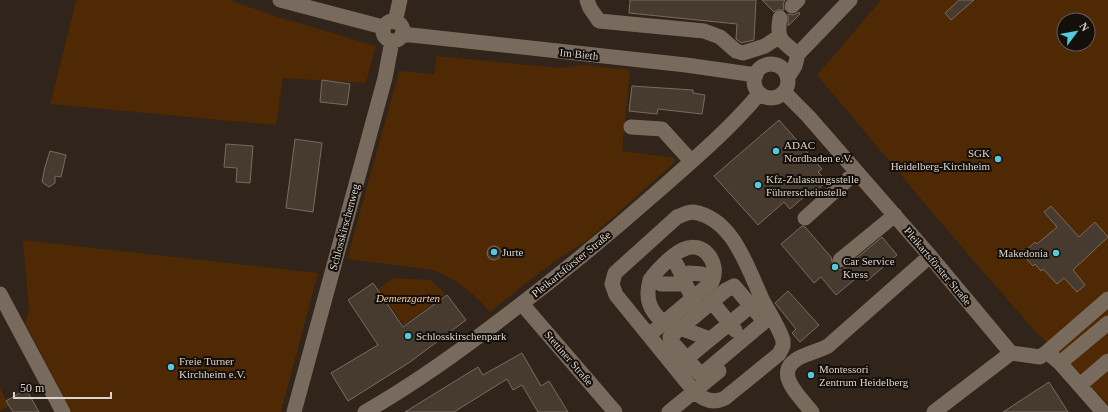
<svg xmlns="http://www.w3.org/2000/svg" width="1108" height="412" viewBox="0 0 1108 412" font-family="Georgia,serif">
<rect width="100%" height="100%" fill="#31241a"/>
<path fill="#4e2903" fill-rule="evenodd" d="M 76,0 L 229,0 L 278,17 L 376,46 L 366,83 L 283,78 L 276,125 L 50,104 Z
M 881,0 L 1108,0 L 1108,405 L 1083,377 L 1035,331 L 959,244 L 817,75 ZM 1064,20 L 1088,20 L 1088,44 L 1064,44 Z
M 437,56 L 560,68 L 583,65 L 630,70 L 622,151 L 675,158 L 674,163 L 585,242 L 552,263 L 490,312 C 474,293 456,279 433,270 L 347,259 L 399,71 L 434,74 Z
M 23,240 L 318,273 L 281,412 L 72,412 L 25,323 L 29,310 Z
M 393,278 L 431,280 L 445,294 L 404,325 L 378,289 Z
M 0,388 L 9,406 L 0,411 Z"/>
<path fill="#473a2f" stroke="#7a6b5f" d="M 630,0 L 756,0 L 754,40 L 741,43 L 736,39 L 737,24 L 629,13 Z
M 762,0 L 785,0 L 783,4 L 784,10 L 777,10 L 774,12 Z
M 959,0 L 974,0 L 951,20 L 945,13 Z
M 799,12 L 800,14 L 788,26 L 788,14 L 794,15 Z
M 322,80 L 350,84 L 347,105 L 320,102 Z
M 632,86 L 693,90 L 693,93 L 705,95 L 702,114 L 658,109 L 657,114 L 629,111 Z
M 779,120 L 822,169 L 818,172 L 827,181 L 815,192 L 813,189 L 790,209 L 784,202 L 758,225 L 714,176 Z
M 295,139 L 322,143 L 313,212 L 286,208 Z
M 226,144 L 253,146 L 250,183 L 236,182 L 237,168 L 224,167 Z
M 50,151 L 66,155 L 61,177 L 55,176 L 55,183 L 49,187 L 42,182 L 45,167 Z
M 1051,206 L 1079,237 L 1095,222 L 1108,237 L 1073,270 L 1085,285 L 1077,292 L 1064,278 L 1057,284 L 1043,269 L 1041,271 L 1035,264 L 1033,266 L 1022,254 L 1035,242 L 1037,244 L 1057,227 L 1044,212 Z
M 802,226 L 805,227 L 831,257 L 833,265 L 837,269 L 842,270 L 882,237 L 897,255 L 867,281 L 861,274 L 836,295 L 821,277 L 814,283 L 781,244 Z
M487 253a7 7 0 1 1 14 0a7 7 0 1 1-14 0Z
M 373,283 L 403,327 L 447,295 L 466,320 L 410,362 L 348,401 L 331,373 L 378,345 L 348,300 Z
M 788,291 L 819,325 L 800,342 L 792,333 L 796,329 L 775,303 Z
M 522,353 L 541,386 L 549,381 L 568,412 L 538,412 L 522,385 L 513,390 L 507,379 L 454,412 L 405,412 L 478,367 L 483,375 Z
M 1049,382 L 1068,412 L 1003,412 Z
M 26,389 L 39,412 L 13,412 L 6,401 Z"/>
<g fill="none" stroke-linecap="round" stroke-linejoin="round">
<path stroke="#796a5e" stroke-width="15" d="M 280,0 L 383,27
M 587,0 L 590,8 L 599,21 L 704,31 L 720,37 L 736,51 L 743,53 L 765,46 L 780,36
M 792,6 L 798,0
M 780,18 C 776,41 782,41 798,54
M383 31a10 10 0 1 1 20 0a10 10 0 1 1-20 0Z
M 395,22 L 400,0
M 402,34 L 686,65 L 756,75
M754 81a17 17 0 1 1 34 0a17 17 0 1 1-34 0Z
M 788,77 L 795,66 L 798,54 L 850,0
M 784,92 L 808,116 L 930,256 L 1011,353 L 1040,357 L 1047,352 L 1060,363 L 1103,412
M 631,127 L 662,129 L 691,161
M 693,212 C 734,218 748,270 763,301 C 770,314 778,326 783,340 L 783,346 L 779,354 L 725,398 C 713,404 703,400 694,391 L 616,295 L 612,284 L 615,273 L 677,217 L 687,213 Z
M 805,218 L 856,172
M 672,258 C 682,270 684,286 694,299
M 840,260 L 895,215
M 682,275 L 689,273 L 702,274
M 661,284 L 685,284
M 734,286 L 759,315 L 764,322 L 707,370 L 700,374 L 671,341 L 670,337 L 726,290 Z
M 0,294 L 63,412
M 712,302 L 735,330
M 522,304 L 615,412
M 680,328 L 710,339
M 649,335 L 712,282 C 721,263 703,239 682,250 C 673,254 656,271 650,280 C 645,298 649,310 663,322
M 1047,352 L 1108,299
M 686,359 L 752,305
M 1060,363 L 1108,323
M 1080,385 L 1108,361
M 294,412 L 385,78 L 392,41
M 365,412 C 411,386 453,356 495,324 C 551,282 605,238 657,192 C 692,161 729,130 759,94
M 669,412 L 719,371
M 812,412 C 796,392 768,368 808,354 C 815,351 821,350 828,346 L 930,256
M 934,412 L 1011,353"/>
</g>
<g fill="#54cade" stroke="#140f0a" stroke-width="1.5">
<circle cx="776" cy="151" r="4"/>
<circle cx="998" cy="159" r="4"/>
<circle cx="758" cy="185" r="4"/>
<circle cx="494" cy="252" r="4"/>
<circle cx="1056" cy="253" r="4"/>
<circle cx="835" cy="267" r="4"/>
<circle cx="408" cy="336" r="4"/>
<circle cx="171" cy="367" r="4"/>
<circle cx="811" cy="375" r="4"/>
</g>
<g text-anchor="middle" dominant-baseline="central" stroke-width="4" stroke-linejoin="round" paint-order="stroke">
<g font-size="11" fill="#dcd3cc" stroke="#140f0a">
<text transform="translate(579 54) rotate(6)">Im Bieth</text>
<text transform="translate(344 227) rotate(-75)">Schlosskirschenweg</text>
<text transform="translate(571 264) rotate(-39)">Pleikartsförster Straße</text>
<text transform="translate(938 266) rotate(50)">Pleikartsförster Straße</text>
<text transform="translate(569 358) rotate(49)">Stettiner Straße</text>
</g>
<g font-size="11" fill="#dcd3cc" stroke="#140f0a" text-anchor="start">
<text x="784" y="145">ADAC<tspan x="784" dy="13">Nordbaden e.V.</tspan></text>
<text x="990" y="153" text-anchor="end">SGK<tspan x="990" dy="13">Heidelberg-Kirchheim</tspan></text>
<text x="766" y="179">Kfz-Zulassungsstelle<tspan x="766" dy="13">Führerscheinstelle</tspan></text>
<text x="502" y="252">Jurte</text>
<text x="1048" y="253" text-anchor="end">Makedonia</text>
<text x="843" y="261">Car Service<tspan x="843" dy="13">Kress</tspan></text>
<text x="416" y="336">Schlosskirschenpark</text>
<text x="179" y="361">Freie Turner<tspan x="179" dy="13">Kirchheim e.V.</tspan></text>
<text x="819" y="369">Montessori<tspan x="819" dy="13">Zentrum Heidelberg</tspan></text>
</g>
<g font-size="11" font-style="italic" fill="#fecea7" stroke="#140f0a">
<text x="408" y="298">Demenzgarten</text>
</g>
</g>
<g transform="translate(1076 32) rotate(58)"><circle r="19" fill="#140f0a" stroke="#645d58"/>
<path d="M0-3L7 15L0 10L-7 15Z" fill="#54cade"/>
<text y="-6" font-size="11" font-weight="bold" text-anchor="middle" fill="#dcd3cc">N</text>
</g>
<path d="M14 392v6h97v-6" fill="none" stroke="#dcd3cc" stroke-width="2"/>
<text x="20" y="392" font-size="12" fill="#dcd3cc" stroke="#140f0a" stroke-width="3" paint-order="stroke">50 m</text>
</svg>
